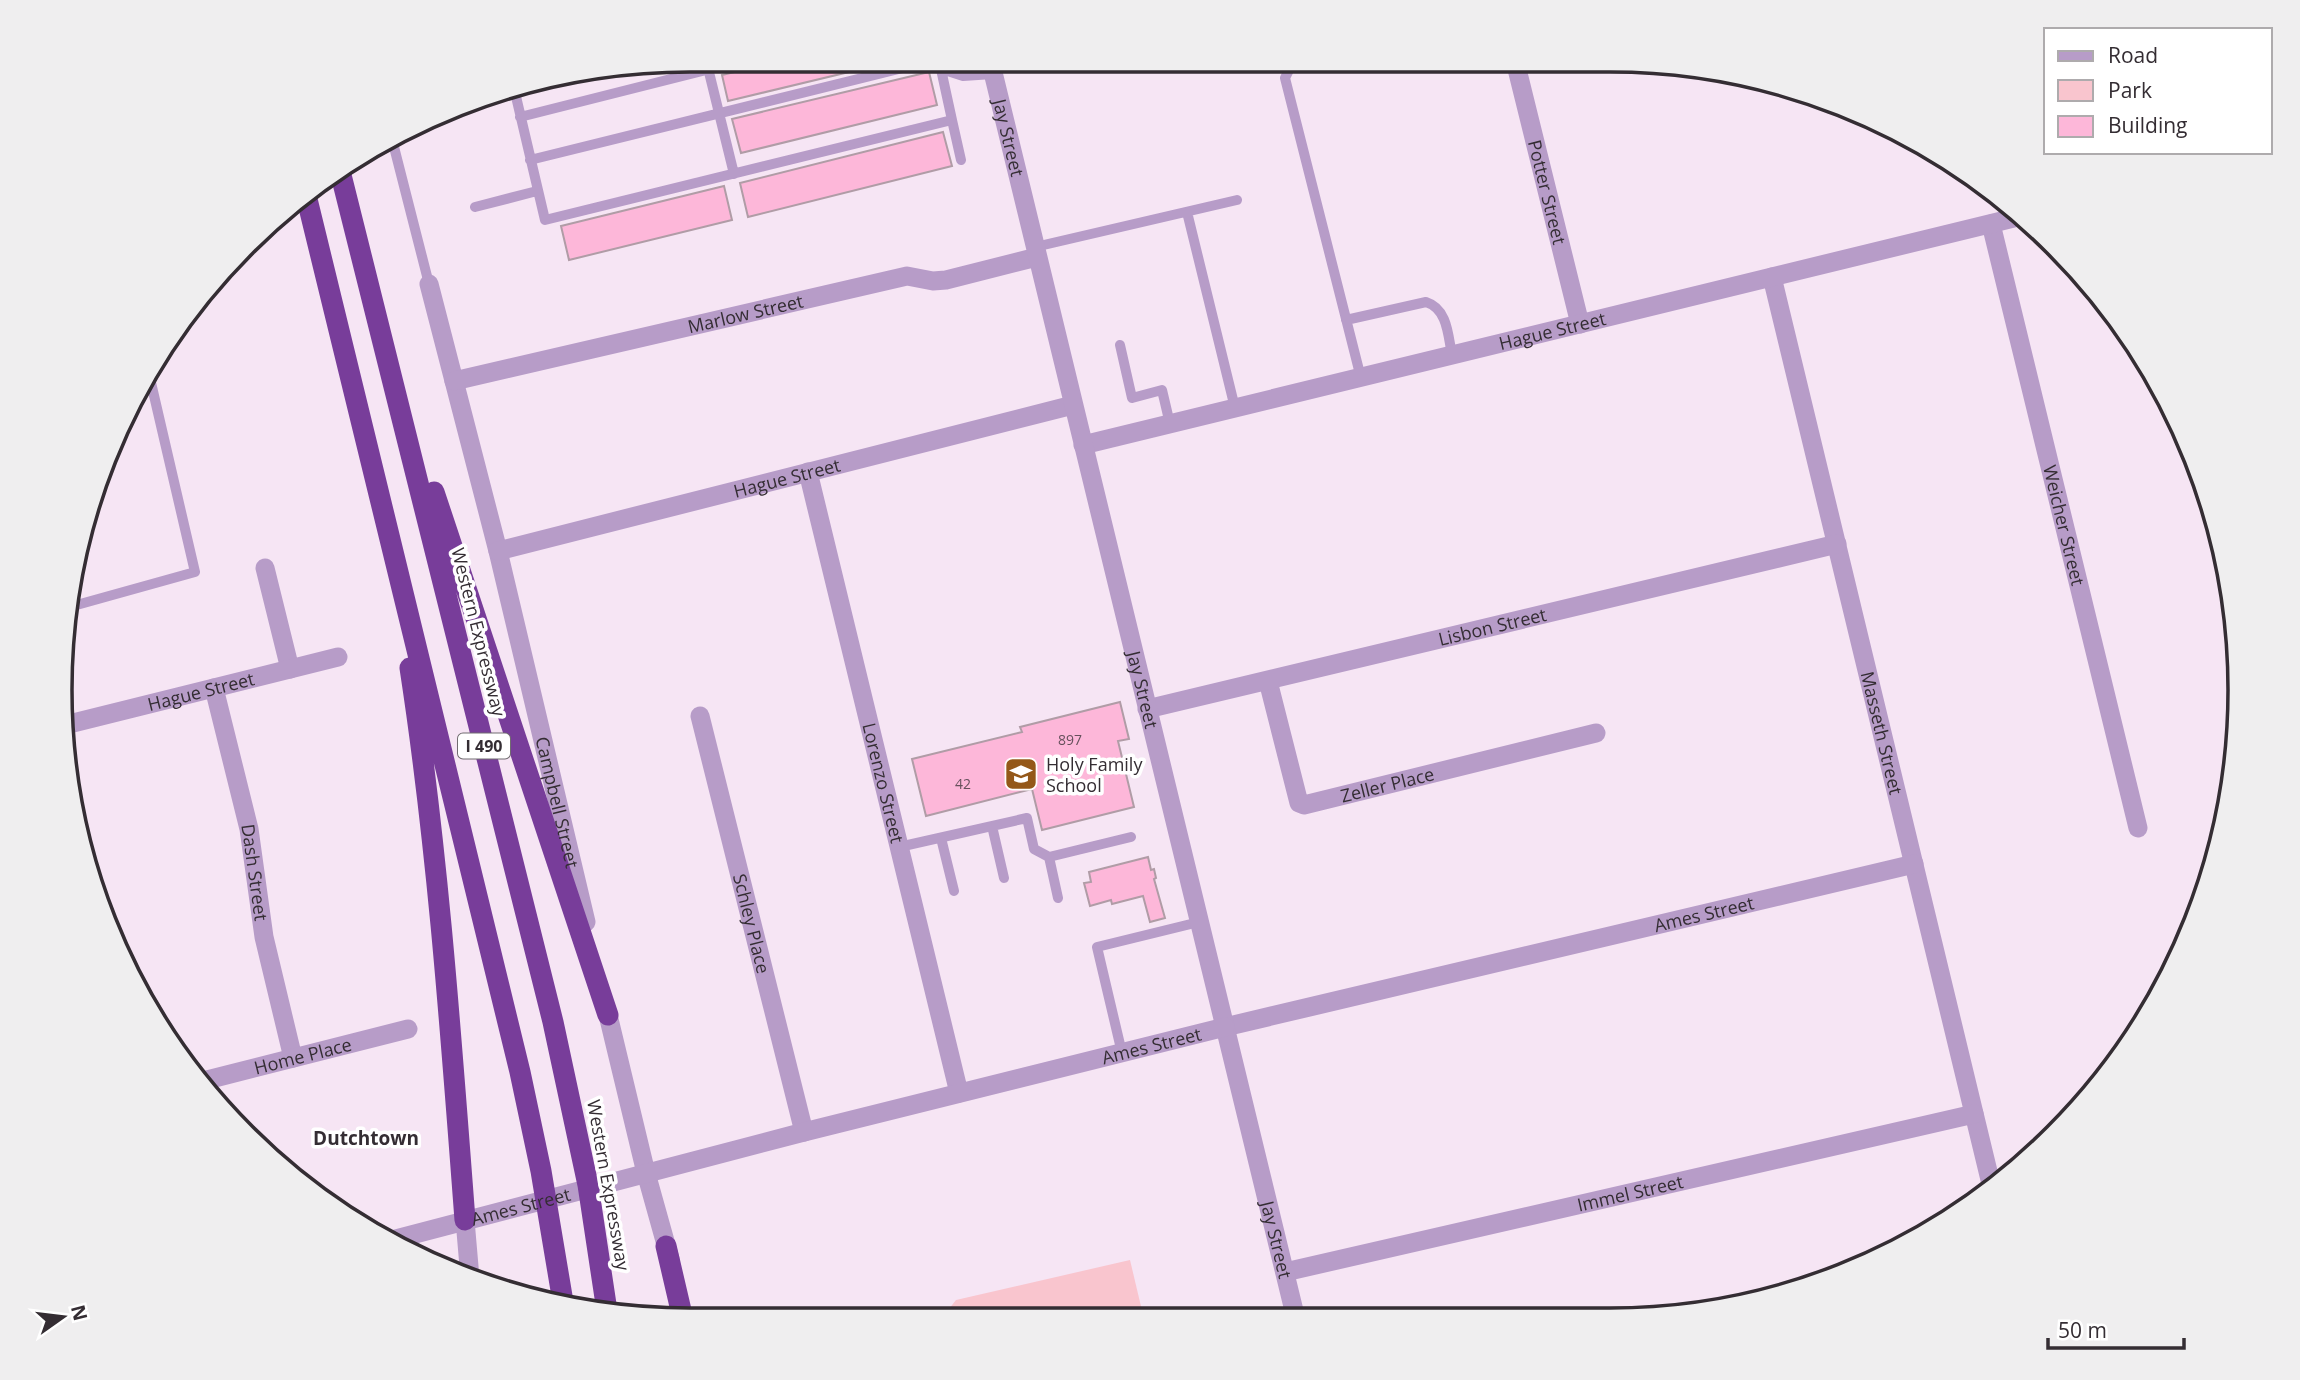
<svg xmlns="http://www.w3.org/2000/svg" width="2300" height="1380" viewBox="0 0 2300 1380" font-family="'Open Sans',sans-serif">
<rect width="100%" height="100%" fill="#f6e5f4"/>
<path fill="#f9c5ce" d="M 1130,1260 L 1144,1319 L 946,1319 L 945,1314 L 956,1300 Z"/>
<path fill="#fdb7d9" stroke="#b09ca6" stroke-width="2" d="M 785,60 L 899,60 L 728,101 L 722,75 Z
M 929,72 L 937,105 L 741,153 L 732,119 Z
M 943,132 L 952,166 L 748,217 L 740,183 Z
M 724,186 L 732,220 L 569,260 L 561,226 Z
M 1120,702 L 1129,739 L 1118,741 L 1134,807 L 1042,830 L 1032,789 L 926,816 L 912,759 L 1022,732 L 1020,727 Z
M 1148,857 L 1151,870 L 1154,869 L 1156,878 L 1154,879 L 1165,918 L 1150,922 L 1143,896 L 1112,904 L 1111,900 L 1090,906 L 1084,883 L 1091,882 L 1089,872 Z"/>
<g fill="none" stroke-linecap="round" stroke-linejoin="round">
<path stroke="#b79cc8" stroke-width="10" d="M 706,60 L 734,174
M 1294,60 L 1285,78 L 1361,378
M 514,88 L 545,220 L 952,120 L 939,60
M 520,117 L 746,60
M 952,120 L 961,160
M 393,143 L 429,284
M 530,160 L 923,63 L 963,76 L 993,74
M 475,207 L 537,191
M 1187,212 L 1235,408
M 1035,247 L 1237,200
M 1346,320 L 1426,302 C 1448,309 1448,336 1452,355
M 1120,345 L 1132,398 L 1162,390 L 1170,424
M 73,606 L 195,572 L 149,374
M 992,826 L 1004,878
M 941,838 L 954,891
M 899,847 L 1027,818 L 1034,849 L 1049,857 L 1131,837
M 1049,857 L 1058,898
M 1122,1053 L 1097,947 L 1199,922
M 875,1316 L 876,1319"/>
<g stroke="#b79cc8" stroke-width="19">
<path id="s1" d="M 1515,61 L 1580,324"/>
<path id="s2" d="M 1991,224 L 2138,828"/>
<path id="s3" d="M 1772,277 L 1992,1188"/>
<path id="s4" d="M 429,284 L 498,551 L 586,922"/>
<path id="s5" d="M 454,381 L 907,276 L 933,281 L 946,280 L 1037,257"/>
<path id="s6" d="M 1083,445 L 2022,216"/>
<path id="s7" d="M 808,472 L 959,1093"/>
<path id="s8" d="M 498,551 L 1073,405"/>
<path d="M 265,568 L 290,669"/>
<path id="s9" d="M 1268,681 L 1299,803 L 1304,805 L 1596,733"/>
<path id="s10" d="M 214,688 L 249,829 L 264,937 L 293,1058"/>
<path id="s11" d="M 1147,709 L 1837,544"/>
<path id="s12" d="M 700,716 L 804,1132"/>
<path id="s13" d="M 65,725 L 338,657"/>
<path id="s14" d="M 1225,1027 L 1914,864"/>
<path id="s15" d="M 199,1082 L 408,1029"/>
<path id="s16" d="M 1285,1272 L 1974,1114"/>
</g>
<g stroke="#b79cc8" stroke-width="19">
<path id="s17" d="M 990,60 L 1296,1319"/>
<path d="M 608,1015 L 646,1173 L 670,1259"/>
<path d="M 465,1220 L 470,1278"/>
<path id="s18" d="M 392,1240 L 804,1132 L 1225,1027"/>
</g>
<path stroke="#783d9a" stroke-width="21" d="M 340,171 L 553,1022 L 588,1185 L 607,1311
M 305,191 L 520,1072 L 541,1171 L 563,1302
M 434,492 L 608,1015
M 410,668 C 438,851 451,1036 465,1220
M 666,1246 L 683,1319"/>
<defs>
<path id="rail" d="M 1857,115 L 2000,198"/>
</defs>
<use href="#rail" stroke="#695f68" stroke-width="8"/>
<use href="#rail" stroke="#fff" stroke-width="5" stroke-dasharray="16" stroke-linecap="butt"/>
</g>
<defs>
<symbol id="school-square" viewBox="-11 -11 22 22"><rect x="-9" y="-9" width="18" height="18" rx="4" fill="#945819" stroke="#fff"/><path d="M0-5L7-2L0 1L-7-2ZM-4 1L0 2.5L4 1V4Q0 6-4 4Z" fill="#fff"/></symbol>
</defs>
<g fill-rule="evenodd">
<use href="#school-square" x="1002" y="755" width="38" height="38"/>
</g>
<g text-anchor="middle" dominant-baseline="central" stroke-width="7" stroke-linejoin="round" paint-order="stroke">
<g font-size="14" fill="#66505c">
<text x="1070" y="739">897</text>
<text x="963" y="783">42</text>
</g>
<rect fill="#fff" stroke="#716c70" stroke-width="2" x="458" y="733.5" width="52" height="25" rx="5"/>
<g font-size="16" font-weight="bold" fill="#342d33">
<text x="484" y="746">I 490</text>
</g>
<g font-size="18" fill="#342d33" stroke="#fff">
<text stroke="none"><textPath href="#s17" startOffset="80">Jay Street</textPath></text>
<text stroke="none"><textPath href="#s1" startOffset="135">Potter Street</textPath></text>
<text stroke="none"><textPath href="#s5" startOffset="299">Marlow Street</textPath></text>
<text stroke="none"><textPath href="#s6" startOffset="483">Hague Street</textPath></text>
<text stroke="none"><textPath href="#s8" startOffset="298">Hague Street</textPath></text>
<text stroke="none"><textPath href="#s2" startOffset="310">Weicher Street</textPath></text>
<text stroke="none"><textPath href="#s11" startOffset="355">Lisbon Street</textPath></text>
<text transform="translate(479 632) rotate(76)">Western Expressway</text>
<text stroke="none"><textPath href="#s17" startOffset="648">Jay Street</textPath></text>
<text stroke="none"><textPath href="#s13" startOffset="140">Hague Street</textPath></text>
<text stroke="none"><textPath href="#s3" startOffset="469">Masseth Street</textPath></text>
<text stroke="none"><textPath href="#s7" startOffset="320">Lorenzo Street</textPath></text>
<text stroke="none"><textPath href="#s9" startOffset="217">Zeller Place</textPath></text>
<text stroke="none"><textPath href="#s4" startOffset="534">Campbell Street</textPath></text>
<text stroke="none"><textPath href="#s10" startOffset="189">Dash Street</textPath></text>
<text stroke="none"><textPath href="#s14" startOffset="492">Ames Street</textPath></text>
<text stroke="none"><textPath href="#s12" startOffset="214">Schley Place</textPath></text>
<text stroke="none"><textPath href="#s18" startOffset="784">Ames Street</textPath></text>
<text stroke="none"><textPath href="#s15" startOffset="107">Home Place</textPath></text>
<text transform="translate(609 1185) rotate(80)">Western Expressway</text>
<text stroke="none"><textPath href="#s16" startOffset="354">Immel Street</textPath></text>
<text stroke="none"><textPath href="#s18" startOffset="133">Ames Street</textPath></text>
<text stroke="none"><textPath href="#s17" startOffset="1214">Jay Street</textPath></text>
</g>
<g font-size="18" fill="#342d33" stroke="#fff" text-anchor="start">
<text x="1046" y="764">Holy Family<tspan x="1046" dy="21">School</tspan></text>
</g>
<g font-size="19" font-weight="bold" fill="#342d33" stroke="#fff">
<text x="366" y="1138">Dutchtown</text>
</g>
</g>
<path d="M0 0H2300V1380H0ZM690 72H1610A618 618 0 0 1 2228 690V690A618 618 0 0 1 1610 1308H690A618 618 0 0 1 72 690V690A618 618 0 0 1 690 72Z" fill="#efeeef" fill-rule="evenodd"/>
<path fill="none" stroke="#342d33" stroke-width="3.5" d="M690 72H1610A618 618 0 0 1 2228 690V690A618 618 0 0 1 1610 1308H690A618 618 0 0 1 72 690V690A618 618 0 0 1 690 72Z"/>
<rect x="2044" y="28" width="228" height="126" fill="#ffffff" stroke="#aeabad" stroke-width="2"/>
<rect x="2058" y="51" width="35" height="10" fill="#b79cc8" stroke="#aeabad" stroke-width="2"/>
<text x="2108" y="63" font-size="21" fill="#342d33">Road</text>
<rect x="2058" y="80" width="35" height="21" fill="#f9c5ce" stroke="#aeabad" stroke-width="2"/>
<text x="2108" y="98" font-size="21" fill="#342d33">Park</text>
<rect x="2058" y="116" width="35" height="21" fill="#fdb7d9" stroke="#aeabad" stroke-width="2"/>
<text x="2108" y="133" font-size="21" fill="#342d33">Building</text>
<g transform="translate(63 1317) rotate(76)" stroke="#ffffff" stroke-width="5" paint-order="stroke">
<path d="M0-5L12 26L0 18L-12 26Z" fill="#342d33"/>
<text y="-10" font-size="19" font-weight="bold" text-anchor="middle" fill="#342d33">N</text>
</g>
<path d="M2048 1338v10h136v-10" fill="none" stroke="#342d33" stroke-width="3.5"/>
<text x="2058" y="1338" font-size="21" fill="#342d33" stroke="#ffffff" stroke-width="5" paint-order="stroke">50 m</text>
</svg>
